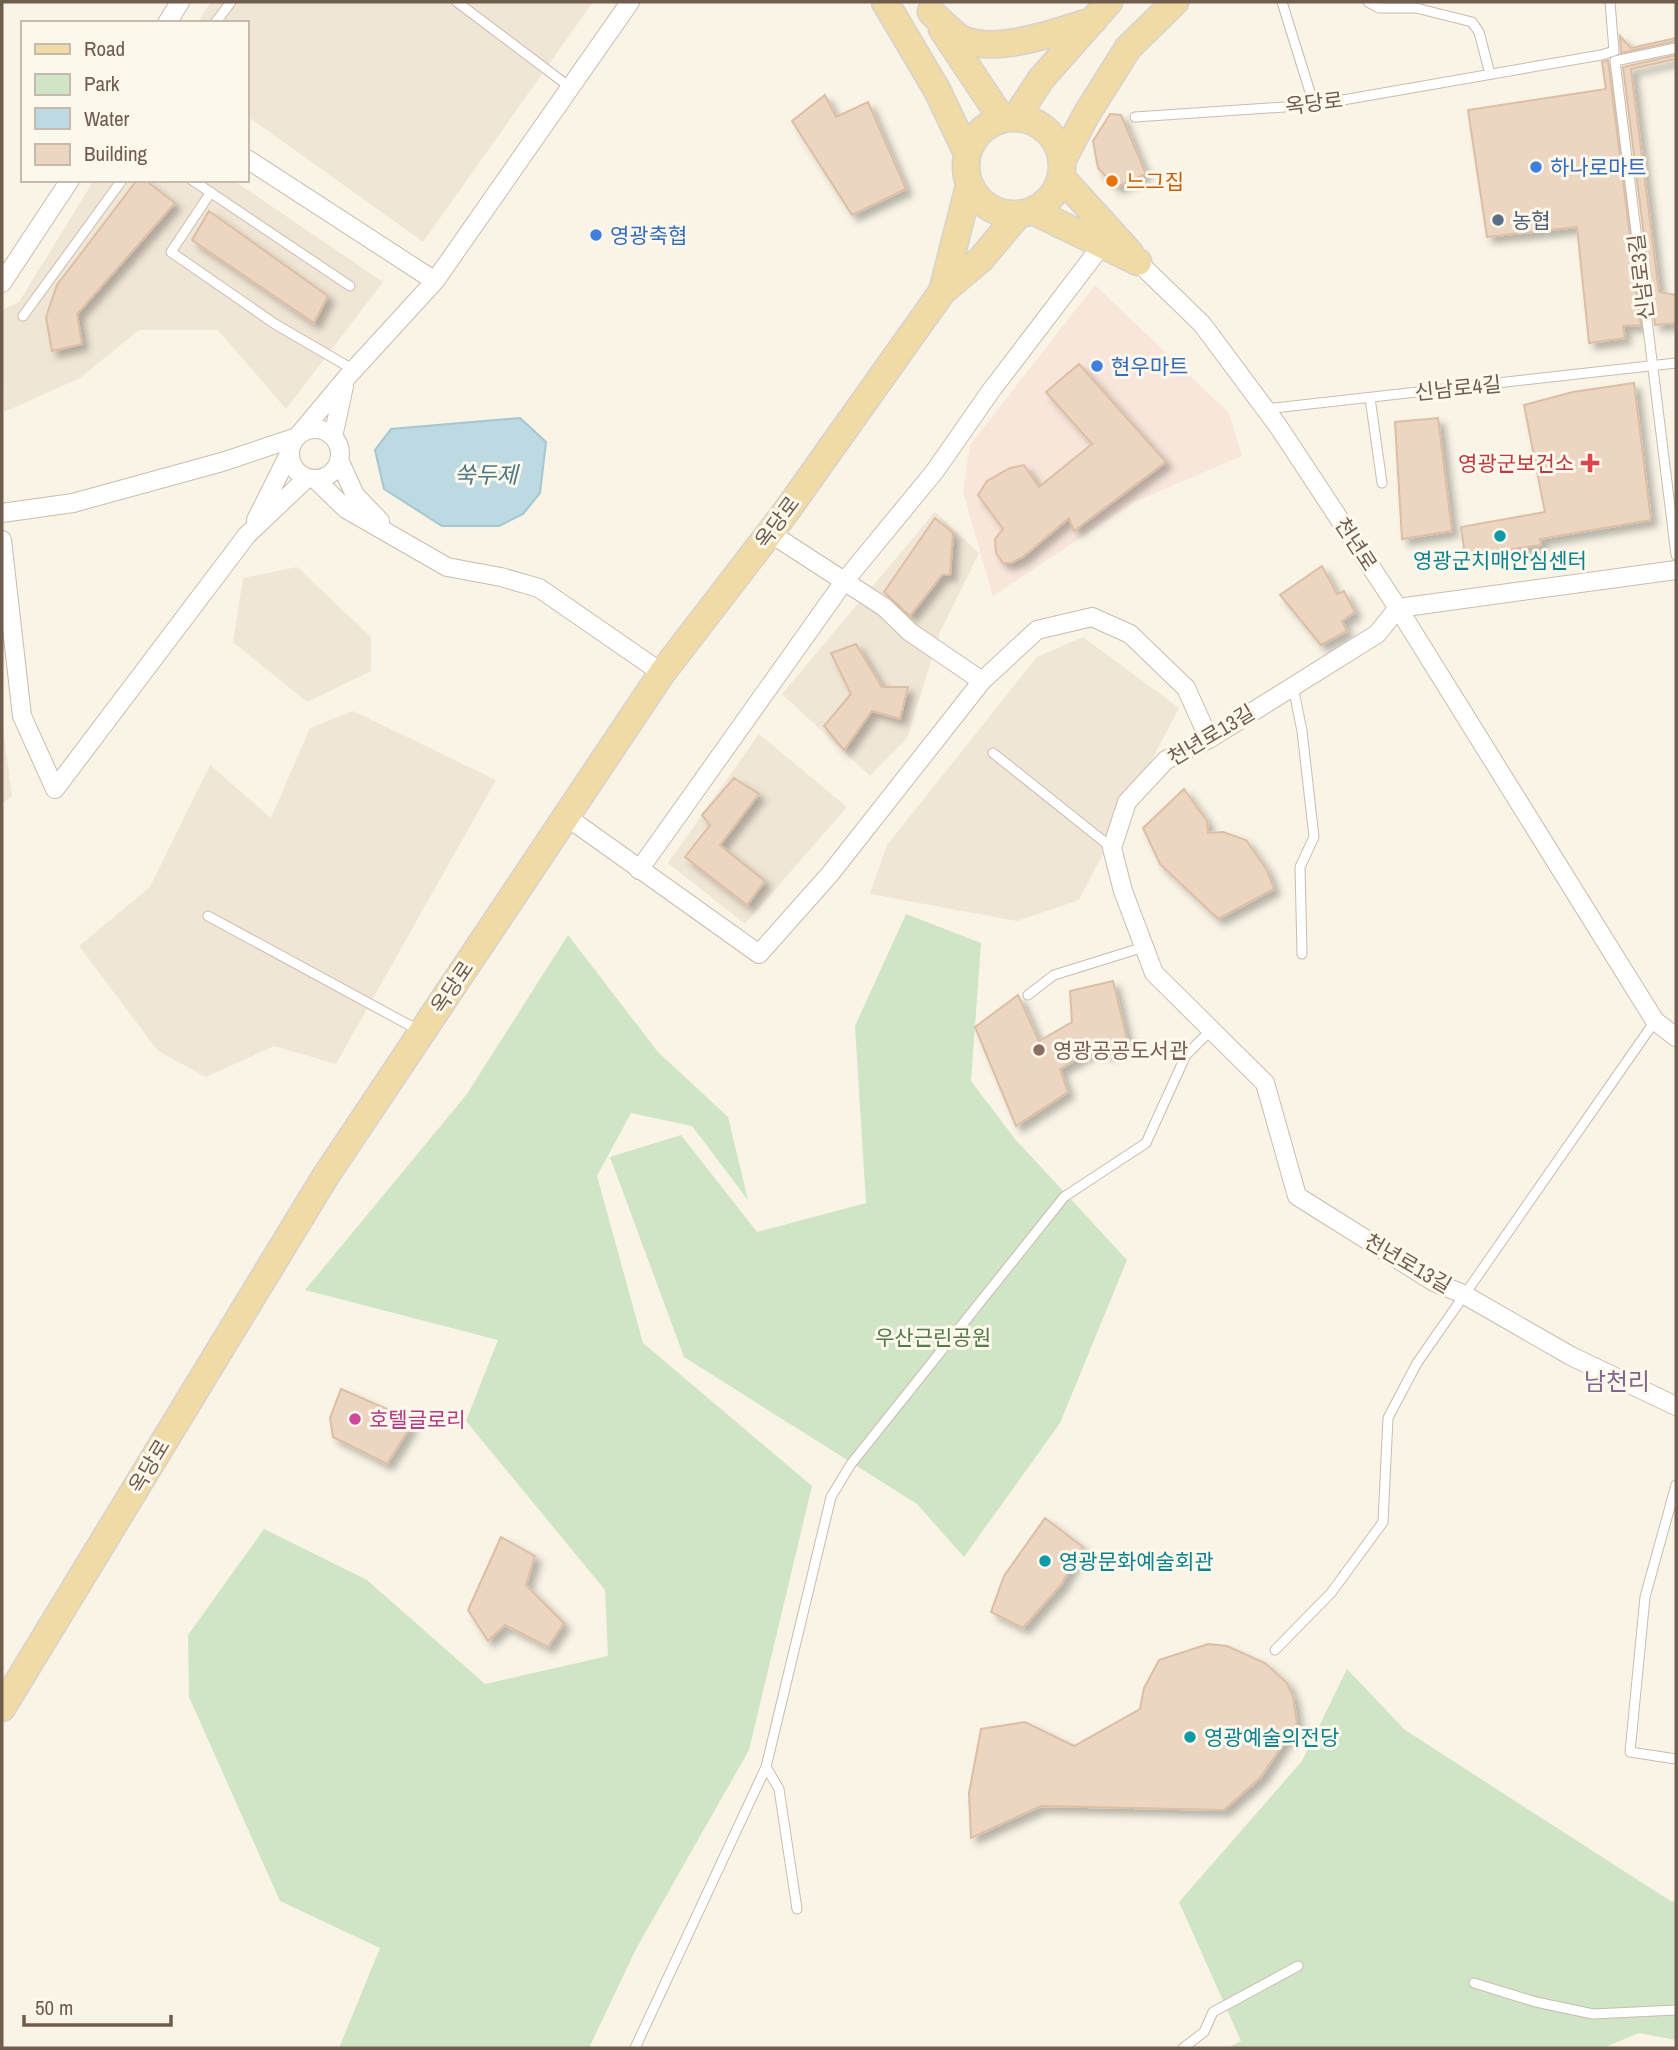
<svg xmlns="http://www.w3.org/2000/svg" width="1678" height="2050" viewBox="0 0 1678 2050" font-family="'Archivo Narrow','Noto Sans KR',sans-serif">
<defs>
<filter id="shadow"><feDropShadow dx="6" dy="6" stdDeviation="3.5" flood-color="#0004"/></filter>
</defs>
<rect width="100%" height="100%" fill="#f9f4e6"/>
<path fill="#f0e6d6" d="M 211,2 L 593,2 L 423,242 L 247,116 L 247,23 L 197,23 Z
M 94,180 L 233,180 L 383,282 L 286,409 L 218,330 L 139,330 L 80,378 L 4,412 L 2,310 L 19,302 Z
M 935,512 L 979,553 L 940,632 L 907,738 L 870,776 L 782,694 Z
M 297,567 L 371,637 L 371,671 L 307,702 L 233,642 L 243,578 Z
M 1083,637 L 1179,708 L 1079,900 L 1017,921 L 870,894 L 887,845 L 1037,657 Z
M 353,711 L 496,780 L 336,1064 L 274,1046 L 206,1077 L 158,1051 L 79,946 L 150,887 L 210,765 L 271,818 L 310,728 Z
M 2,721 L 12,796 L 2,804 Z
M 759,734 L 847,807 L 745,924 L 668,863 Z"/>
<path fill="#f8e6db" d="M 1095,285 L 1229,413 L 1242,456 L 1134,502 L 993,596 L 963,492 L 970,445 Z"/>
<path fill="#d0e5c6" d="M 906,914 L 981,943 L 971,1081 L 1015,1139 L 1127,1260 L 1060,1423 L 964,1557 L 917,1504 L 684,1357 L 610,1157 L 681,1135 L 757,1232 L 866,1203 L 855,1026 Z
M 568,935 L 658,1052 L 728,1117 L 748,1200 L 692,1126 L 631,1113 L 597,1176 L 643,1343 L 812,1486 L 749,1750 L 636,1949 L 589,2048 L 339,2048 L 380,1948 L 280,1901 L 189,1697 L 188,1635 L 264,1529 L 367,1580 L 485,1684 L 608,1656 L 605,1590 L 466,1421 L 498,1340 L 305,1290 L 467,1094 Z
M 1347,1669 L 1405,1730 L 1672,1902 L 1676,1899 L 1676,2040 L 1639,2033 L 1603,2048 L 1228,2048 L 1241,2041 L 1179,1902 L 1302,1761 Z"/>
<path fill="#bdd9e1" stroke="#a5c7d1" stroke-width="2" d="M 520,418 L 546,442 L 540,493 L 523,514 L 499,526 L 442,526 L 384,489 L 375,450 L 391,429 Z"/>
<path fill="#ecd6c1" stroke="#dcbea4" stroke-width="2" filter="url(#shadow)" d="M 1620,36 L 1631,48 L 1676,38 L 1676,41 L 1621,53 Z
M 1676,55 L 1676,59 L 1631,69 L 1659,292 L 1676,295 L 1676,323 L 1655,325 L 1623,67 Z
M 1608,60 L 1641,325 L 1623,326 L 1625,338 L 1589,343 L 1577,227 L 1487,237 L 1468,110 L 1606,89 L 1602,62 Z
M 825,95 L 836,117 L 868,102 L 906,189 L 852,215 L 792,121 Z
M 1110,114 L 1121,115 L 1146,174 L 1116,187 L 1098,168 L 1093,141 Z
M 137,180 L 145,180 L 175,203 L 77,314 L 82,344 L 52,351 L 46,317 L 57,285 Z
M 209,211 L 328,296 L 314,323 L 192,240 Z
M 1079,364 L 1166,462 L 1074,531 L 1069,518 L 1023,557 L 1011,563 L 1003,563 L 996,553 L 995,539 L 1003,529 L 978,495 L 987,481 L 1010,468 L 1024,465 L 1039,487 L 1092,444 L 1046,392 Z
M 1634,383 L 1651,520 L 1540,539 L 1541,545 L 1465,556 L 1461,527 L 1545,512 L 1524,405 L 1573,392 Z
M 1438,418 L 1452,531 L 1402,539 L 1395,422 Z
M 935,518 L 953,533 L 950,575 L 942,575 L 910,616 L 884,592 Z
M 1322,566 L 1337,594 L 1344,591 L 1355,612 L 1342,621 L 1347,631 L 1321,645 L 1280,595 Z
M 856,644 L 882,687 L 908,687 L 900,719 L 872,711 L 844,750 L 824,726 L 851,694 L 831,653 Z
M 734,778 L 759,794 L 720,845 L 765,881 L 747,905 L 685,857 L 710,825 L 702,815 Z
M 1184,789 L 1207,821 L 1208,833 L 1223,832 L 1246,840 L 1267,870 L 1274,889 L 1218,919 L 1160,864 L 1143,828 Z
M 1113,981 L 1129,1047 L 1104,1054 L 1102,1045 L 1060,1069 L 1068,1092 L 1016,1126 L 975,1027 L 1018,995 L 1039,1041 L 1072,1022 L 1070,991 Z
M 341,1389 L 394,1412 L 411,1426 L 387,1464 L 333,1437 L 330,1418 Z
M 1045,1518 L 1083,1547 L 1061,1585 L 1023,1628 L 991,1612 L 1004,1576 Z
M 501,1537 L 535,1556 L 526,1585 L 564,1623 L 548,1647 L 505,1625 L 488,1641 L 468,1610 Z
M 1208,1644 L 1227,1646 L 1265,1663 L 1287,1683 L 1293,1697 L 1297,1723 L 1261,1777 L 1224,1810 L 1041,1806 L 971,1838 L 969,1793 L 981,1729 L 1025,1722 L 1074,1746 L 1140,1709 L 1144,1688 L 1159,1660 Z"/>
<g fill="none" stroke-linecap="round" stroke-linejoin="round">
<defs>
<path id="service" d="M 457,2 L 571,88
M 1282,2 L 1314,105
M 1368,2 L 1379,8 L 1416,8 L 1472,22 L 1479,32 L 1490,74
M 215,23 L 231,2
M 1676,48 L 1615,61 L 1676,555
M 1135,117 L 1314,105 L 1601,55 L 1614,51 L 1610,2
M 192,180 L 350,286
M 211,192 L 171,252 L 275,324 L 354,370
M 23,316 L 122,180
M 1370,398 L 1382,483
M 1265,409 L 1676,363
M 1293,686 L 1302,731 L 1314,837 L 1300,867 L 1302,954
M 993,753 L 1112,848
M 208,916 L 420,1031
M 1028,995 L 1054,975 L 1144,947
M 1676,1485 L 1645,1597 L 1630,1752 L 1676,1759
M 1275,1650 L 1331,1593 L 1383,1522 L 1388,1418 L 1417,1363 L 1655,1021
M 766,1767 L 779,1789 L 797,1909
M 1474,1983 L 1536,2002 L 1593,2014 L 1676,2010
M 635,2048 L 766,1767 L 831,1497 L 851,1464 L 1064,1197 L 1146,1143 L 1186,1055 L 1211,1030
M 1183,2048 L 1204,2032 L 1213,2012 L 1298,1966"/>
<path id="minor" d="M 167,23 L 180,2
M 247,159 L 435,281
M 1138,262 L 1202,324 L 1278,426 L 1398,608 L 1676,570
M 2,283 L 70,180
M290 454a25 25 0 1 1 50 0a25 25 0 1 1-50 0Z
M 333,437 L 344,386
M 339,460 L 355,495 L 380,521
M 315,479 L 346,509 L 447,567 L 501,577 L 539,588 L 662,673
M 2,513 L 73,503 L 222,462 L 297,437 L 348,376 L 435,281 L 630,2
M 256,520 L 290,452
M 770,533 L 884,607 L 910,632 L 982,681
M 2,540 L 22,716 L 55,789 L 247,535 L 307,478
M 567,817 L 759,954 L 830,874 L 982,681 L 1037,630 L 1092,617 L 1130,634 L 1186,688 L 1209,739
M 639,870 L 843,583 L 935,471 L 990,392 L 1102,245
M 1676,1037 L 1655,1021 L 1398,608 L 1377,634 L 1209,739 L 1166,760 L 1127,802 L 1112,848 L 1123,891 L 1154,973 L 1265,1083 L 1297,1196 L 1434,1282 L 1463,1294 L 1571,1356 L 1676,1406"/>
<path id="primary" d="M 885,2 L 937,90 L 967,153
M 931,12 C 940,20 953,35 964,40 C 1000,54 1058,31 1093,21
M 942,29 L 1002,119
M 1016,117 L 1041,79 L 1109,2
M966 166a48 48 0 1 1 96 0a48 48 0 1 1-96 0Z
M 1062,161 L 1086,115 L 1128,48 L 1175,2
M 1061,177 L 1130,253
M 1033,211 L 1138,262
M 942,292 L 969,186
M 2,1708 L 325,1177 L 662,673 L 785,513 L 942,292 L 981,259 L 1018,215"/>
</defs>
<use href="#service" stroke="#cabcae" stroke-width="11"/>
<use href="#minor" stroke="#cabcae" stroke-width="20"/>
<use href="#primary" stroke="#d7d2cd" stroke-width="29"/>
<use href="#service" stroke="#fff" stroke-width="9"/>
<use href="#minor" stroke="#fff" stroke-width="18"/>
<use href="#primary" stroke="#f0dba6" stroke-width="26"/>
</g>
<g fill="#3f7fe0" stroke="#fdf8ec" stroke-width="2.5">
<circle cx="1536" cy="167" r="7"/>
<circle cx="596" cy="235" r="7"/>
<circle cx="1097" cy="366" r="7"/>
</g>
<circle fill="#e8710a" stroke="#fdf8ec" stroke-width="2.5" cx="1112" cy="181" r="7"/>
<circle fill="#5c6f8a" stroke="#fdf8ec" stroke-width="2.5" cx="1498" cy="220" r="7"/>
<path fill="#e0444e" stroke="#fdf8ec" stroke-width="2.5" d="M1586.5 452.5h7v7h7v7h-7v7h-7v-7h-7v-7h7z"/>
<g fill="#0f9aa8" stroke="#fdf8ec" stroke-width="2.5">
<circle cx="1500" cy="536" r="7"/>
<circle cx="1045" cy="1561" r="7"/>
<circle cx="1190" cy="1737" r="7"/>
</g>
<circle fill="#8d6e63" stroke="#fdf8ec" stroke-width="2.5" cx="1039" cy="1050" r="7"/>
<circle fill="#d1479c" stroke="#fdf8ec" stroke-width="2.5" cx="355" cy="1419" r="7"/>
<g text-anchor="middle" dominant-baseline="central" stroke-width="6" stroke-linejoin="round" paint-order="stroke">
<g font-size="21" fill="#705d4e" stroke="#fdf8ec">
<text transform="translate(1314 103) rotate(-7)">옥당로</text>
<text transform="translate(1641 277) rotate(-97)">신남로3길</text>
<text transform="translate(1458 388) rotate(-6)">신남로4길</text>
<text transform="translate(777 522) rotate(-53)">옥당로</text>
<text transform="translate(1356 544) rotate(57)">천년로</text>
<text transform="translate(1211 735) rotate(-31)">천년로13길</text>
<text transform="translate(452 987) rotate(-56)">옥당로</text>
<text transform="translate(1408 1263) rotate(30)">천년로13길</text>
<text transform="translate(149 1466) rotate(-59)">옥당로</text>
</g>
<g font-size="21" fill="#366cbe" stroke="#fdf8ec" text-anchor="start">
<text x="1550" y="167">하나로마트</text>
<text x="610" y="235">영광축협</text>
<text x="1111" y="366">현우마트</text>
</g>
<g font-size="21" fill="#c56008" stroke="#fdf8ec" text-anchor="start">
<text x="1126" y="181">느그집</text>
</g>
<g font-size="21" fill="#4e5e75" stroke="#fdf8ec" text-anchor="start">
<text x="1512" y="220">농협</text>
</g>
<g font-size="21" fill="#be3a42" stroke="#fdf8ec" text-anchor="end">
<text x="1574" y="463">영광군보건소</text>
</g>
<g font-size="21" fill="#0d838f" stroke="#fdf8ec" text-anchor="start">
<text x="1500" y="560" text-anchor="middle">영광군치매안심센터</text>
<text x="1059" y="1561">영광문화예술회관</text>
<text x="1204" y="1737">영광예술의전당</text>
</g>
<g font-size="21" fill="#785e54" stroke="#fdf8ec" text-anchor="start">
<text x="1053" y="1050">영광공공도서관</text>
</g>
<g font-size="21" fill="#547a4b" stroke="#fdf8ec">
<text x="933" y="1337">우산근린공원</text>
</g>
<g font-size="21" fill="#b23c85" stroke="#fdf8ec" text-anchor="start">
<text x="369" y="1419">호텔글로리</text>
</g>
<g font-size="23" font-style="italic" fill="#4e7887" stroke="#fdf8ec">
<text x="486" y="474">쑥두제</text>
</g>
<g font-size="24" fill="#82668c" stroke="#fdf8ec">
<text x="1617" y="1381">남천리</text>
</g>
</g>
<rect width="1678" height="2050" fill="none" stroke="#705d4e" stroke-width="7"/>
<rect x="21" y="21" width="228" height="161" fill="#fdf8ec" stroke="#c5baad" stroke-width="2"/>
<rect x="35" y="44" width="35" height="10" fill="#f0dba6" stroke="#c5baad" stroke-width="2"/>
<text x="84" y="56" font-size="21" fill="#705d4e">Road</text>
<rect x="35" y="74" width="35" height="21" fill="#d0e5c6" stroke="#c5baad" stroke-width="2"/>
<text x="84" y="91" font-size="21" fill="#705d4e">Park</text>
<rect x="35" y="108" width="35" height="21" fill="#bdd9e1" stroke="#c5baad" stroke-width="2"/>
<text x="84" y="126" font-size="21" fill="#705d4e">Water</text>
<rect x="35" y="144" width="35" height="21" fill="#ecd6c1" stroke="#c5baad" stroke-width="2"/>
<text x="84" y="161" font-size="21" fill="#705d4e">Building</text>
<path d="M24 2015v10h147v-10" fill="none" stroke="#705d4e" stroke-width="3.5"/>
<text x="35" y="2015" font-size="21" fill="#705d4e" stroke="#fdf8ec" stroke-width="5" paint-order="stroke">50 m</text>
</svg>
